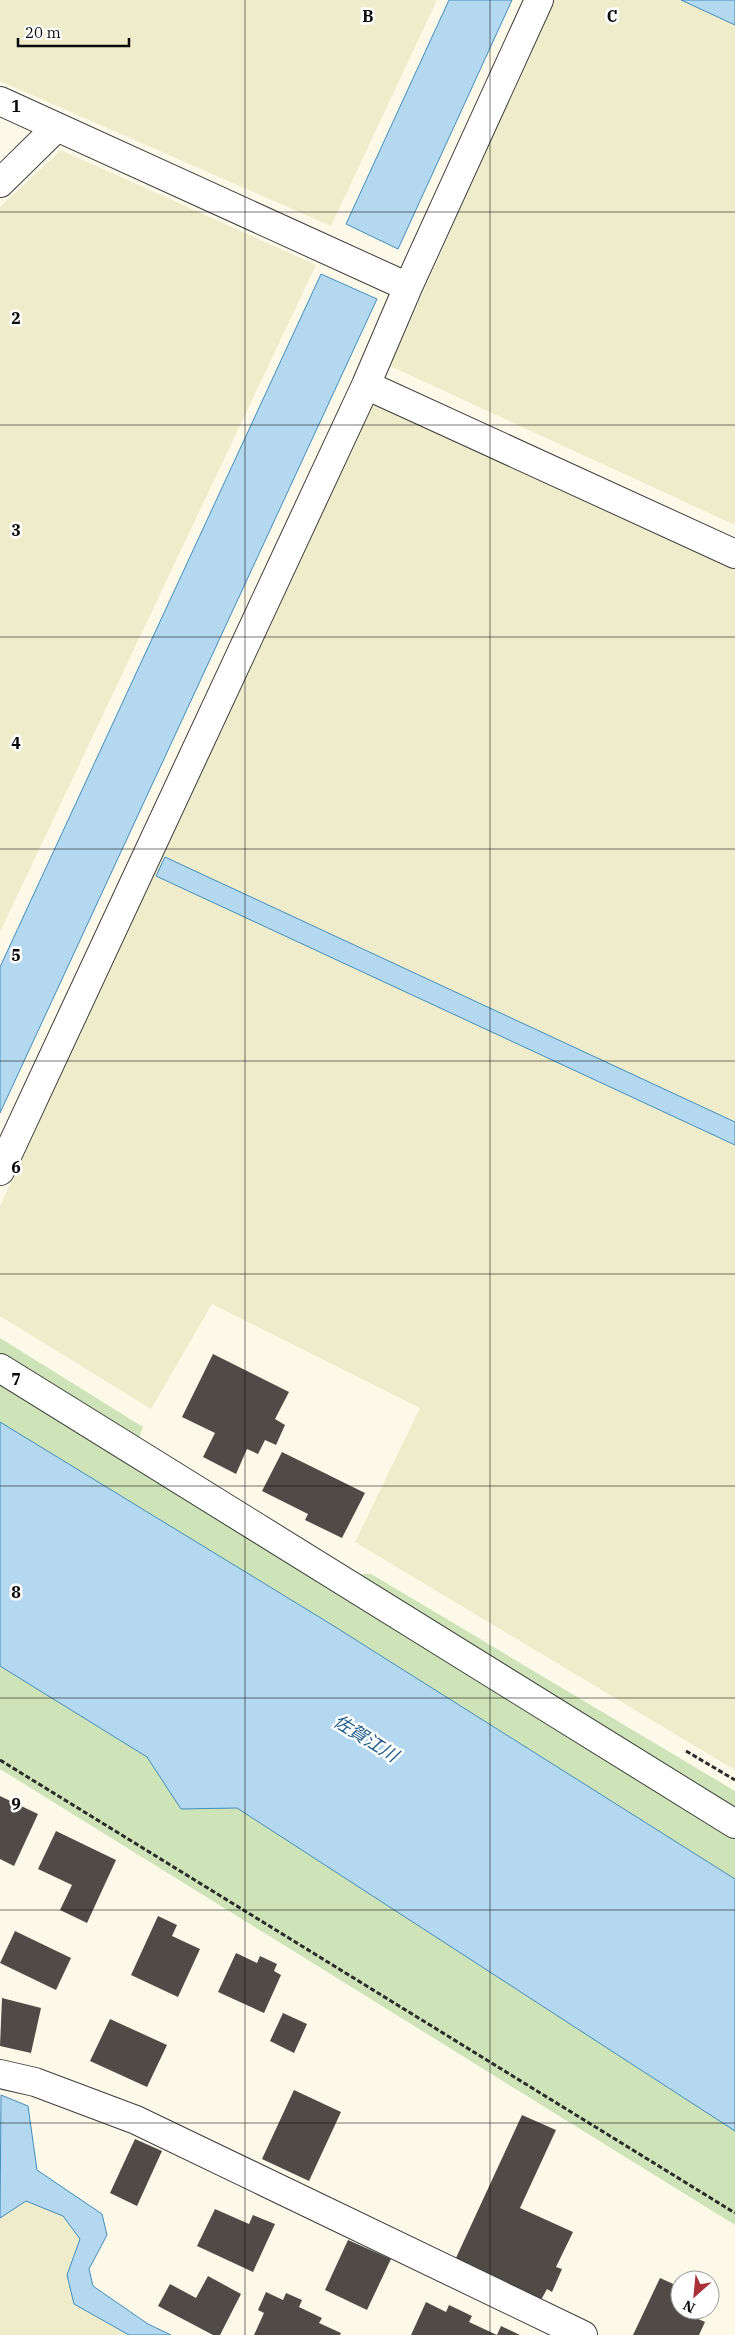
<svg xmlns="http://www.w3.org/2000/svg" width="735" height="2335" viewBox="0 0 735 2335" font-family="'IBM Plex Serif','Noto Sans JP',serif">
<rect width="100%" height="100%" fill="#fdf9e9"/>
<path fill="#efeccc" d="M 0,0 L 437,0 L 331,226 L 0,81 Z
M 554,0 L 702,0 L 735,16 L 735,525 L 390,366 Z
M 61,150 L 316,265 L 0,932 L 0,207 Z
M 371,397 L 735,567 L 735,1770 L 355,1542 L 420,1408 L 212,1304 L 151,1409 L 0,1316 L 0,1206 Z
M 0,2165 L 91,2232 L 80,2272 L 101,2304 L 156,2335 L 0,2335 Z"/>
<path fill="#cee3b7" d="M 0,1338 L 143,1427 L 130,1462 L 312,1574 L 371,1574 L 735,1791 L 735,1879 L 329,1623 L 0,1422 Z
M 0,1666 L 147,1757 L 181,1809 L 237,1808 L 735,2131 L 735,2225 L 0,1769 Z"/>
<path fill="#b3d8ef" stroke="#418dbe" d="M 449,0 L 512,0 L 398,249 L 346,224 Z
M 681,0 L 735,0 L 735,25 Z
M 321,274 L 377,299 L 0,1113 L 0,967 Z
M 165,857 L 735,1122 L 735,1145 L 156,876 Z
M 0,1422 L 329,1623 L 735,1879 L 735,2131 L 237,1808 L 181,1809 L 147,1757 L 0,1666 Z
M 1,2095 L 28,2106 L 37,2170 L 102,2214 L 107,2235 L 89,2269 L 93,2286 L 148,2324 L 171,2335 L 129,2335 L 74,2304 L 67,2275 L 80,2239 L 63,2216 L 26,2201 L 0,2218 Z"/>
<path fill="#514b47" d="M 213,1354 L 289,1392 L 275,1419 L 285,1425 L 276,1445 L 265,1440 L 258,1454 L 247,1449 L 236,1474 L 203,1457 L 215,1433 L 182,1417 Z
M 282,1452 L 365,1493 L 342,1538 L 305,1520 L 308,1514 L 262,1491 Z
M 0,1796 L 38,1814 L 14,1866 L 0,1859 Z
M 56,1831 L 116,1860 L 87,1923 L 60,1910 L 72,1885 L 38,1869 Z
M 158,1916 L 177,1925 L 172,1936 L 200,1949 L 178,1997 L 131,1975 Z
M 15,1931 L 71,1958 L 56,1990 L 0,1963 Z
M 236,1953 L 257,1963 L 260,1956 L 277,1964 L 274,1971 L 281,1975 L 264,2013 L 218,1992 Z
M 2,1998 L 41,2008 L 31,2053 L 0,2046 Z
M 283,2013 L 307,2024 L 294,2053 L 270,2041 Z
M 110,2019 L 167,2045 L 147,2087 L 90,2061 Z
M 294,2090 L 341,2112 L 309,2181 L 262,2159 Z
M 522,2115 L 556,2130 L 520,2208 L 573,2232 L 556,2267 L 562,2269 L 552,2292 L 547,2289 L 541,2300 L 455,2260 Z
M 135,2139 L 162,2151 L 137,2206 L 110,2193 Z
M 215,2209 L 249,2224 L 253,2215 L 275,2224 L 253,2272 L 197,2246 Z
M 348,2240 L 391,2259 L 367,2310 L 325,2290 Z
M 208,2276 L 241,2294 L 220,2335 L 213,2335 L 158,2306 L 170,2284 L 196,2298 Z
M 660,2278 L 680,2287 L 680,2305 L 678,2310 L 705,2322 L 699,2335 L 633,2335 Z
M 266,2292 L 283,2300 L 286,2293 L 302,2300 L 299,2307 L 322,2318 L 319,2323 L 341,2333 L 340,2335 L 254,2335 L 264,2313 L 258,2310 Z
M 426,2302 L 446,2312 L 449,2305 L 472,2316 L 469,2322 L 497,2335 L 501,2326 L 520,2335 L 411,2335 Z"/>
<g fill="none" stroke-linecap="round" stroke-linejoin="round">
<defs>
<path id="minor" d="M 0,101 L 408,287
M 0,183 L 57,127
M 366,385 L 735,554
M 0,1171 L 366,385 L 408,287 L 539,0
M 0,1368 L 735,1824
M 0,2074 L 35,2082 L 136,2120 L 583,2335"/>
</defs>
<use href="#minor" stroke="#3d3d3d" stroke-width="30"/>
<path stroke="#2c2c2c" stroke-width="3" stroke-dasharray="5 2.5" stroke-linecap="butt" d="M 686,1751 L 735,1780
M 0,1760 L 735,2213"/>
<use href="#minor" stroke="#fff" stroke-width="28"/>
</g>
<path fill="none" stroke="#0a0a0a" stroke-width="1" stroke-opacity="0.55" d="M 245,0 L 245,2335M 490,0 L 490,2335M 0,212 L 735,212M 0,425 L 735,425M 0,637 L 735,637M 0,849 L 735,849M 0,1061 L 735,1061M 0,1274 L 735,1274M 0,1486 L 735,1486M 0,1698 L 735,1698M 0,1910 L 735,1910M 0,2123 L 735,2123"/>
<g text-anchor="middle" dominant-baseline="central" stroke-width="5" stroke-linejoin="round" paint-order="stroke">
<g font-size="18" font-style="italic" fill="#215e8d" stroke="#fff">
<text transform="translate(366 1738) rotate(32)">佐賀江川</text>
</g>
</g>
<g font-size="16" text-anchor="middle" font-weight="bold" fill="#0a0a0a" stroke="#fff" stroke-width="5" stroke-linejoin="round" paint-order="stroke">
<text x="368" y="22">B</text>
<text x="612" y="22">C</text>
<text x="16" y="112">1</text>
<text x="16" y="324">2</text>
<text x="16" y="536">3</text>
<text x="16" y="749">4</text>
<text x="16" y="961">5</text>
<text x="16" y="1173">6</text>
<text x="16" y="1385">7</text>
<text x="16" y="1598">8</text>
<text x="16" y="1810">9</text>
</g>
<g transform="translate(695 2295) rotate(207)"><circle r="24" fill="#ffffff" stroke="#9d9d9d"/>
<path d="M0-4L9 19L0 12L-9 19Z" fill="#aa3138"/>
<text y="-8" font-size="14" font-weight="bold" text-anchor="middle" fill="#0a0a0a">N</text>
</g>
<path d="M18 38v8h111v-8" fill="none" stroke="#0a0a0a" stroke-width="2.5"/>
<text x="25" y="38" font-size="15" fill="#0a0a0a" stroke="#ffffff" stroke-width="4" paint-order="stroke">20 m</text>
</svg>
